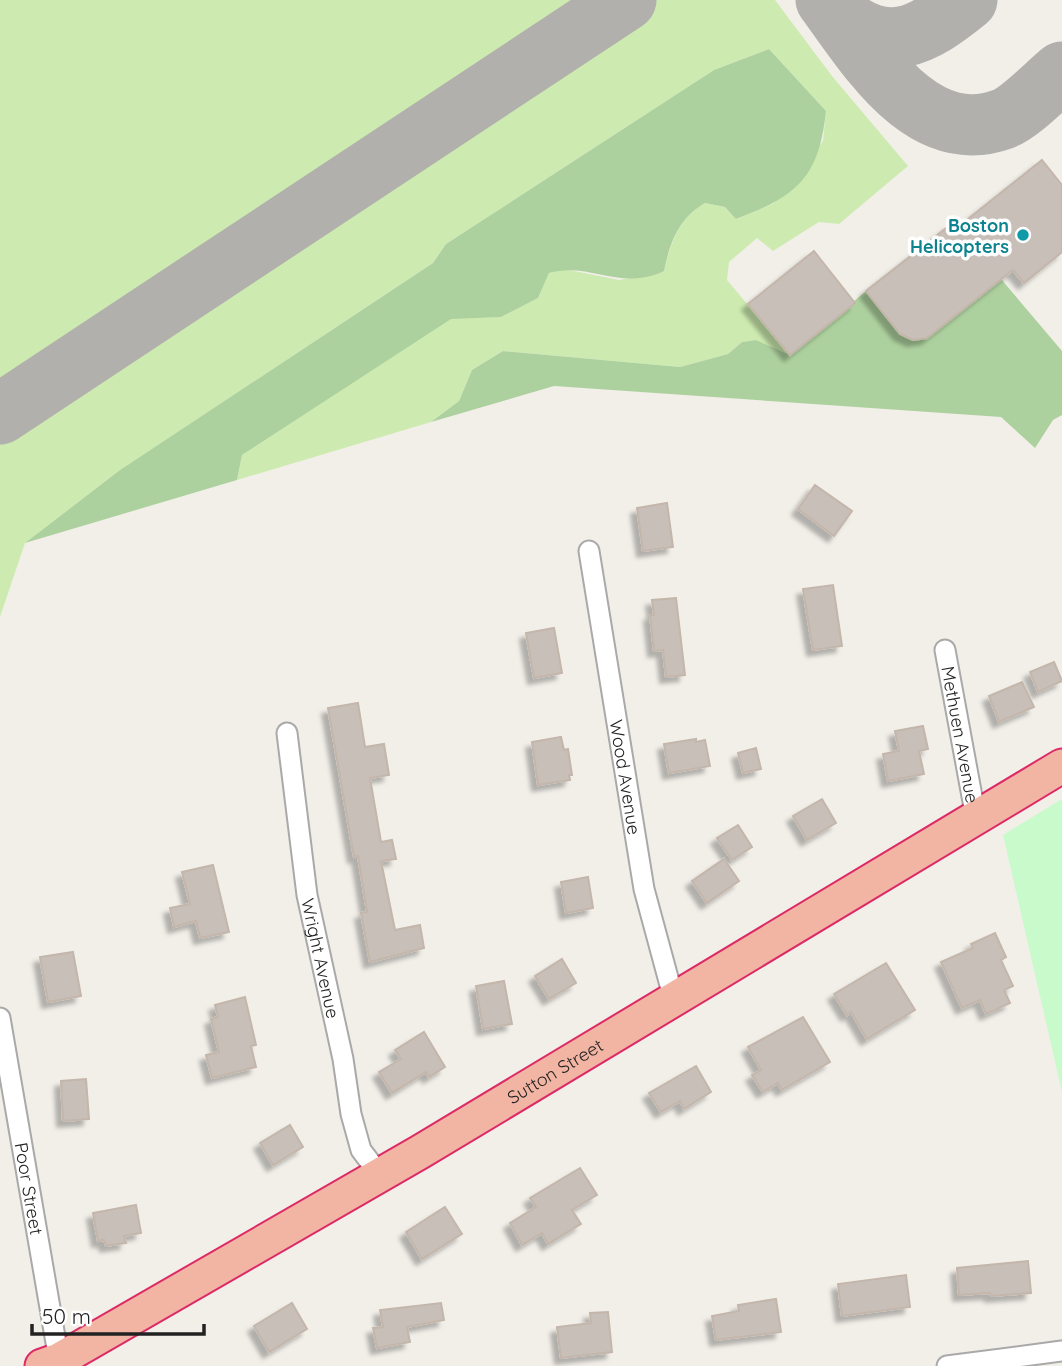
<svg xmlns="http://www.w3.org/2000/svg" width="1062" height="1366" viewBox="0 0 1062 1366" font-family="Quicksand,sans-serif">
<defs>
<filter id="shadow"><feDropShadow dx="-6" dy="6" stdDeviation="2" flood-color="#0004"/></filter>
</defs>
<rect width="100%" height="100%" fill="#f2efe9"/>
<path fill="#cdebb0" d="M 0,0 L 588,0 L 156,287 L 0,385 Z
M 654,0 L 775,0 L 832,76 L 908,166 L 839,224 L 819,222 L 773,251 L 757,238 L 729,262 L 727,280 L 790,355 L 756,340 L 742,342 L 728,354 L 680,367 L 503,351 L 472,370 L 459,401 L 431,422 L 237,480 L 242,455 L 451,318 L 501,317 L 538,298 L 549,273 L 564,269 L 619,280 L 664,271 C 671,242 679,218 705,203 L 725,207 L 737,219 L 774,203 L 823,141 L 826,111 L 769,49 L 714,70 L 446,244 L 433,263 L 120,470 L 25,543 L 0,617 L 0,433 Z"/>
<path fill="#add19e" d="M 769,49 L 826,111 C 819,178 797,196 736,219 L 725,207 L 705,203 C 679,218 670,242 664,271 C 621,292 589,261 549,273 L 538,298 L 501,317 L 451,319 L 242,455 L 237,480 L 25,543 L 120,470 L 433,263 L 446,244 L 714,70 Z
M 996,273 L 1062,351 L 1062,415 L 1053,420 L 1035,448 L 1001,417 L 554,386 L 431,422 L 459,401 L 472,370 L 503,351 L 680,367 L 728,354 L 742,342 L 756,340 L 790,355 L 866,291 C 883,312 897,342 927,338 Z"/>
<path fill="#c8facc" d="M 1062,799 L 1062,1092 L 1003,835 Z"/>
<g fill="none" stroke-linecap="round" stroke-linejoin="round">
<path stroke="#b1b0ac" stroke-width="61" d="M 826,0 C 867,55 921,149 1003,119 C 1021,112 1046,85 1062,72
M 836,13 C 886,57 923,36 967,0
M 0,414 L 626,0"/>
</g>
<path fill="#c7bfb8" stroke="#c4b6ab" stroke-width="2" filter="url(#shadow)" d="M 1042,160 L 1062,185 L 1062,252 L 1024,283 L 1013,270 L 927,338 L 913,340 L 900,334 L 866,291 L 950,225 L 954,230 Z
M 814,251 L 855,303 L 790,355 L 748,304 Z
M 815,485 L 852,511 L 834,536 L 798,509 Z
M 667,503 L 673,547 L 643,551 L 637,508 Z
M 833,585 L 842,646 L 813,650 L 803,589 Z
M 676,598 L 685,675 L 666,677 L 663,650 L 654,651 L 650,615 L 654,615 L 652,600 Z
M 554,628 L 562,673 L 534,678 L 526,633 Z
M 1054,662 L 1062,681 L 1038,692 L 1030,672 Z
M 1022,682 L 1034,707 L 999,722 L 989,696 Z
M 358,703 L 365,747 L 384,744 L 389,775 L 370,778 L 381,842 L 392,840 L 396,859 L 381,861 L 395,930 L 420,925 L 424,948 L 370,962 L 361,913 L 367,912 L 358,856 L 354,857 L 328,708 Z
M 923,726 L 928,749 L 919,751 L 924,774 L 888,781 L 883,754 L 899,751 L 895,731 Z
M 561,737 L 564,750 L 568,749 L 572,775 L 569,775 L 570,780 L 538,785 L 532,742 Z
M 696,739 L 696,742 L 705,740 L 710,766 L 669,773 L 664,744 Z
M 756,748 L 761,769 L 743,773 L 738,753 Z
M 822,799 L 836,823 L 807,840 L 793,816 Z
M 738,825 L 752,847 L 732,860 L 717,838 Z
M 724,859 L 739,881 L 707,903 L 692,881 Z
M 213,865 L 229,932 L 200,938 L 196,921 L 174,927 L 170,908 L 190,904 L 182,872 Z
M 588,877 L 593,908 L 566,913 L 561,882 Z
M 995,933 L 1006,957 L 1001,960 L 1013,986 L 1004,990 L 1010,1003 L 986,1014 L 980,1000 L 962,1008 L 941,962 L 973,948 L 971,944 Z
M 73,952 L 81,996 L 48,1002 L 40,957 Z
M 562,959 L 576,983 L 549,999 L 535,976 Z
M 886,963 L 915,1010 L 867,1039 L 851,1012 L 847,1015 L 834,994 Z
M 504,981 L 512,1024 L 483,1029 L 476,986 Z
M 245,997 L 256,1045 L 251,1046 L 256,1067 L 212,1078 L 206,1055 L 219,1052 L 211,1019 L 218,1017 L 215,1005 Z
M 803,1017 L 830,1062 L 782,1090 L 778,1083 L 763,1092 L 752,1075 L 761,1070 L 748,1047 Z
M 424,1032 L 445,1067 L 429,1077 L 426,1072 L 392,1093 L 379,1072 L 401,1059 L 395,1050 Z
M 696,1066 L 711,1092 L 684,1109 L 680,1101 L 661,1112 L 649,1093 Z
M 86,1079 L 89,1119 L 63,1121 L 61,1081 Z
M 290,1125 L 303,1147 L 273,1165 L 260,1143 Z
M 580,1168 L 597,1195 L 572,1210 L 581,1224 L 548,1244 L 542,1233 L 522,1245 L 510,1223 L 536,1207 L 530,1198 Z
M 136,1205 L 141,1233 L 124,1236 L 126,1243 L 106,1246 L 104,1240 L 98,1241 L 93,1213 Z
M 445,1207 L 462,1234 L 422,1259 L 406,1232 Z
M 1028,1261 L 1031,1293 L 991,1296 L 990,1293 L 959,1295 L 957,1268 Z
M 906,1275 L 910,1307 L 842,1316 L 838,1284 Z
M 776,1299 L 781,1332 L 716,1340 L 712,1316 L 739,1311 L 738,1305 Z
M 292,1303 L 307,1329 L 269,1352 L 254,1326 Z
M 441,1303 L 444,1320 L 407,1327 L 410,1342 L 377,1348 L 373,1328 L 383,1327 L 380,1310 Z
M 608,1312 L 612,1352 L 561,1358 L 557,1327 L 591,1323 L 590,1313 Z"/>
<g fill="none" stroke-linecap="round" stroke-linejoin="round">
<defs>
<g id="minor">
<path id="s1" d="M 589,551 L 644,889 L 674,1000"/>
<path id="s2" d="M 945,650 L 976,818"/>
<path id="s3" d="M 287,733 L 307,895 L 343,1059 L 351,1114 L 361,1150 L 380,1175"/>
<path id="s4" d="M 0,1018 L 59,1360"/>
<path d="M 947,1366 L 1062,1351"/>
</g>
<g id="trunk">
<path id="s5" d="M 42,1366 L 59,1360 L 420,1152 L 1062,766"/>
</g>
</defs>
<use href="#minor" stroke="#a9a9a9" stroke-width="23"/>
<use href="#trunk" stroke="#dc2a67" stroke-width="37"/>
<use href="#minor" stroke="#fff" stroke-width="19"/>
<use href="#trunk" stroke="#f2b4a3" stroke-width="33"/>
</g>
<circle fill="#0f9aa8" stroke="#fff" stroke-width="2.5" cx="1023" cy="235" r="7"/>
<g text-anchor="middle" dominant-baseline="central" stroke-width="7" stroke-linejoin="round" paint-order="stroke">
<g font-size="18" font-weight="bold" fill="#0d838f" stroke="#fff" text-anchor="end">
<text x="1009" y="225">Boston<tspan x="1009" dy="21">Helicopters</tspan></text>
</g>
<g font-size="18" fill="#222" stroke="#fff">
<text stroke="none"><textPath href="#s2" startOffset="86">Methuen Avenue</textPath></text>
<text stroke="none"><textPath href="#s1" startOffset="229">Wood Avenue</textPath></text>
<text stroke="none"><textPath href="#s3" startOffset="228">Wright Avenue</textPath></text>
<text stroke="none"><textPath href="#s5" startOffset="592">Sutton Street</textPath></text>
<text stroke="none"><textPath href="#s4" startOffset="173">Poor Street</textPath></text>
</g>
</g>
<path d="M32 1324v10h172v-10" fill="none" stroke="#222222" stroke-width="3.5"/>
<text x="42" y="1324" font-size="21" fill="#222222" stroke="#ffffff" stroke-width="5" paint-order="stroke">50 m</text>
</svg>
